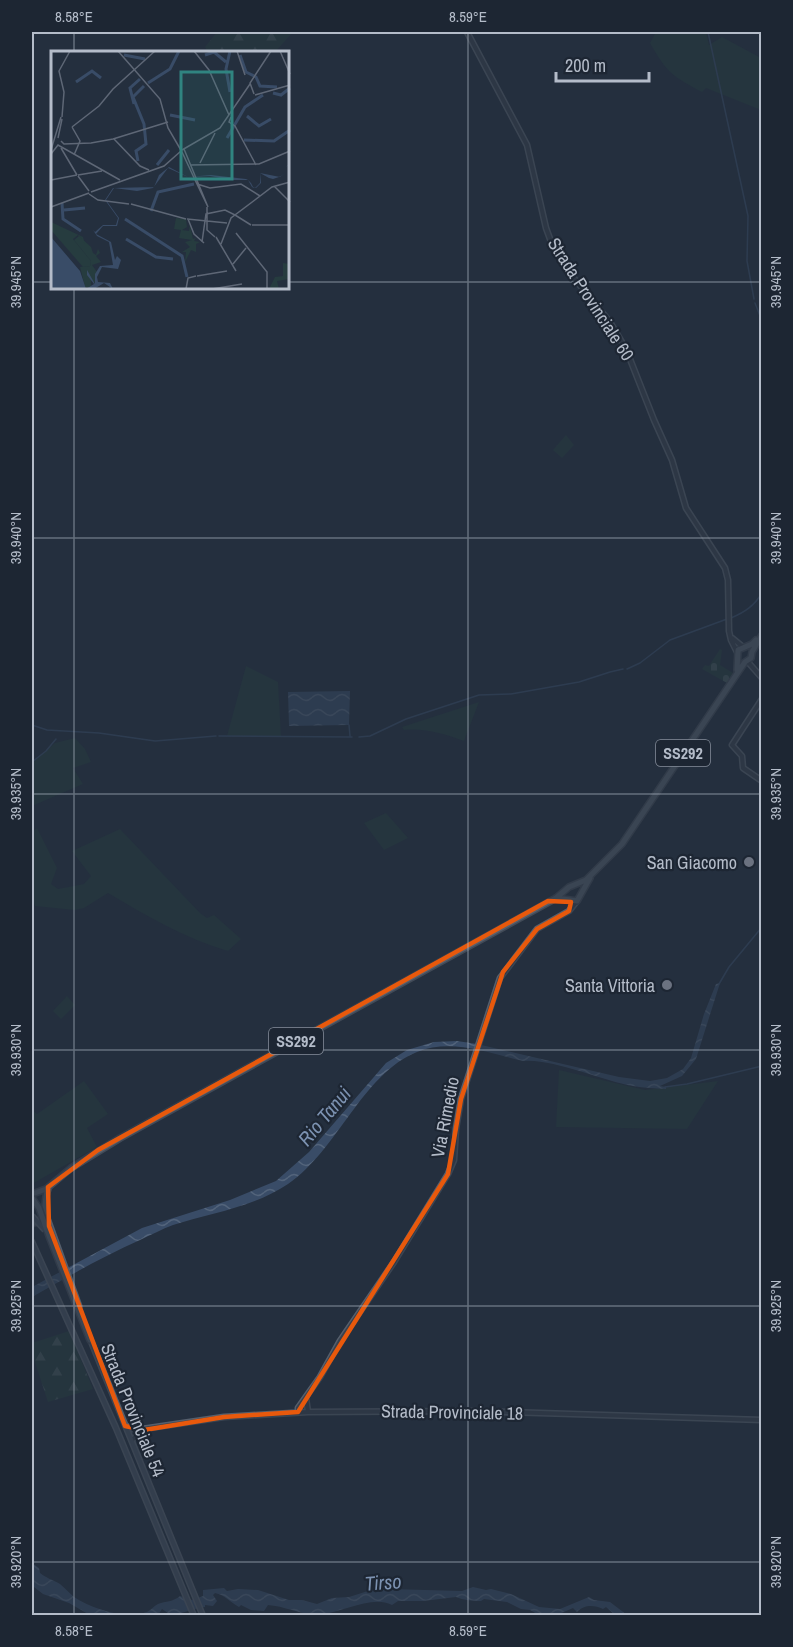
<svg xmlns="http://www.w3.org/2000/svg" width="793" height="1647" viewBox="0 0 793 1647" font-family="'Archivo Narrow',sans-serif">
<defs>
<pattern id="forest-firs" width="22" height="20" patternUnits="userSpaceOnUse" patternTransform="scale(1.5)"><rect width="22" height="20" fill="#263c3f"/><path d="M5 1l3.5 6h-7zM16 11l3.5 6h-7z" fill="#435659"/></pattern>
<pattern id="cemetery-stones" width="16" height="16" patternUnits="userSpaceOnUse" patternTransform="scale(1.5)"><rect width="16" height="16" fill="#263c3f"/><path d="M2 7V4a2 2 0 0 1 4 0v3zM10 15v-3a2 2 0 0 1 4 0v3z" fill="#435659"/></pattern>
<pattern id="water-waves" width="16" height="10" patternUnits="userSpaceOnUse" patternTransform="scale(1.5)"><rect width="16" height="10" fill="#394c67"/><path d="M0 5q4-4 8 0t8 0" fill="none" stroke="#53647b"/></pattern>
</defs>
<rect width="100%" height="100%" fill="#242f3e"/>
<path fill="#263c3f" d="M 656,32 L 706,32 L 709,45 L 722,37 L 761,58 L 761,110 L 706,88 L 702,92 C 672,76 667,73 650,43 Z
M 246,666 L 278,682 L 281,736 L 227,736 Z
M 479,702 L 464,741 C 444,734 425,728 404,730 L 402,727 Z
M 75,738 L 85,749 L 91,762 L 73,768 L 83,784 L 32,806 L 32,763 L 55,743 Z
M 386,813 L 408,838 L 384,850 L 364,823 Z
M 37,828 L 57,868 L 51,884 L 58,889 L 84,884 L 91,876 L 72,851 L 120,829 L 200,913 L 207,918 L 214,915 L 241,939 L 228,951 C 184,938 147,916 108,893 L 84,908 L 75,910 L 35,906 L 32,896 L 32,832 Z
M 67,996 L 75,1005 L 61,1019 L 53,1011 Z
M 559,1070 L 645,1090 L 718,1081 L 687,1129 L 556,1127 Z
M 84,1081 L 108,1114 L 87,1128 L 97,1147 L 32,1184 L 32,1110 L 37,1114 Z"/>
<path fill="url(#forest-firs)" d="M 217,32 L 293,32 L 275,52 L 208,52 L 205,47 Z
M 566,435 L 574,445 L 562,458 L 553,450 Z
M 69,1331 L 93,1389 L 48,1402 L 32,1353 L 32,1343 Z"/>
<path fill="url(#cemetery-stones)" d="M 720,649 L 722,650 L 720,665 L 733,673 L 727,683 L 702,669 L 705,665 L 709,666 Z"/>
<path fill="url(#water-waves)" d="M 350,691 L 349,725 L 289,726 L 288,692 Z
M 720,983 L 696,1059 L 682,1076 L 660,1086 L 666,1087 L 666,1089 C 655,1088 644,1088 633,1086 C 603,1081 552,1058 523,1061 C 489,1053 451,1038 417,1052 C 362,1074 338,1150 288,1184 C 254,1207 211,1213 173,1225 C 162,1229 151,1235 140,1240 C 102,1257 67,1277 32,1297 L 32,1287 L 142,1228 L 230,1200 L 276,1181 L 309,1152 L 386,1063 L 407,1050 L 434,1042 L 457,1041 L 477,1044 L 619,1077 L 650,1081 L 667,1078 L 683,1069 L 691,1058 L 704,1014 L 716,984 Z
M 32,1563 L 39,1568 L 40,1573 C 46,1578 53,1580 60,1584 C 65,1588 69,1593 74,1597 C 93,1609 125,1620 147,1612 C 151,1610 154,1606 158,1604 C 166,1601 173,1602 180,1596 L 192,1600 L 203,1596 L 203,1590 L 224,1588 L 227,1591 L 238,1589 L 258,1590 L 289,1600 L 302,1600 L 317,1604 L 332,1598 L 349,1597 L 368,1591 L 388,1589 L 462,1591 L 473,1587 L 486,1590 L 491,1589 L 511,1594 L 539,1607 L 560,1609 L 589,1597 L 594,1600 L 610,1602 L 627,1615 L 615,1615 L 606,1607 L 603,1609 C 595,1605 584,1604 577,1612 L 573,1608 L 557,1615 L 539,1615 L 530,1610 L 521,1609 L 507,1602 L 484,1599 L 481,1601 C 473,1601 463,1600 456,1597 L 423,1601 L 398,1601 L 392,1605 C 372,1595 344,1612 323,1614 C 304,1617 286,1606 268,1605 L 264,1611 L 251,1610 L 241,1605 L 239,1607 C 230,1602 225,1595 215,1593 L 213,1595 L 217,1601 L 213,1606 L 205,1605 L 205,1607 C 193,1608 183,1614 171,1615 L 162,1609 L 158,1615 L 90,1615 L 69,1603 L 43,1594 L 34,1587 L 32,1582 Z"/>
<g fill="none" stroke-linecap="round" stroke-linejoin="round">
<path stroke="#394c67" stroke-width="1.5" d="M 708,32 L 748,216 L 747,261 L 754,299
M 755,303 L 762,321
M 731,618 C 745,612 754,606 762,593
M 627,669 L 640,663 L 670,640 L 727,619
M 32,725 L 47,730 L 99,733 L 155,741 L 216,736
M 349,725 L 350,736
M 219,736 L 352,737
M 359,737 L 370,736 L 406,719 L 479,695 L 511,694 L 579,682 L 610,672 L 623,669
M 32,762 L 46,751 L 56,739
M 719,984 L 729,967 L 762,927
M 665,1087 L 687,1084 L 762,1066"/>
<defs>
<path id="tertiary" d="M 467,32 L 527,145 L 546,228 L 553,247 L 573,277 L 610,322 L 626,349 L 654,420 L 672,460 L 686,508 L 725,568 L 728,580 L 729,631 L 731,640 L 737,652
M 732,638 L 743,647
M 747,661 L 762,678
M 762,699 L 732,745 L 742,756 L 743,768 L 762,781
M 306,1398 L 308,1412
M 298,1412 L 298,1408 L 320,1377 L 340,1341 L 394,1262 L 448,1174 L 454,1160 L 456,1129 L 461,1099 L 500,978 L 537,929 L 569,911 L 577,901
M 126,1426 L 136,1430 L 224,1417 L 308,1412 L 474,1411 L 762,1420
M 133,1439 L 144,1430"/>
<path id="secondary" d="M 45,1212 L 79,1306
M 32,1242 L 116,1428 L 194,1616
M 90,1339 L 203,1616"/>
<path id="primary" d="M 737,670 L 738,650 L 752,644 L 756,640
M 556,898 L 577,901 L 590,878
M 35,1193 L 46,1189 L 71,1168 L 120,1138 L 556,898 L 569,887 L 586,880 L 622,844 L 745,662 L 751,658 L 752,652 L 762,635
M 32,1224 C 50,1219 42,1203 48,1189
M 49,1236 L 90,1340"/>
</defs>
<use href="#tertiary" stroke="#565f6c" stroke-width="7"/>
<use href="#secondary" stroke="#565f6c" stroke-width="7"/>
<use href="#primary" stroke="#414a57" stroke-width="8"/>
<use href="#tertiary" stroke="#38414e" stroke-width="4"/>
<use href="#secondary" stroke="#465061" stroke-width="4"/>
<use href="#primary" stroke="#56606e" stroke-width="5"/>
<defs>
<path id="secondary-bridge" d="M 32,1216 L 45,1230"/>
<path id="primary-bridge" d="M 32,1198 L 39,1208 L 49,1236"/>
</defs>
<use href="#secondary-bridge" stroke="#565f6c" stroke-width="7" stroke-linecap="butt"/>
<use href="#primary-bridge" stroke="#414a57" stroke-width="8" stroke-linecap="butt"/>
<use href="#secondary-bridge" stroke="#465061" stroke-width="4"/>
<use href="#primary-bridge" stroke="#56606e" stroke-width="5"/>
</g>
<path d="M0 0H793V1647H0ZM 548,901 L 571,902 L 569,911 L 537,929 L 503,972 L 461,1099 L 448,1174 L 298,1412 L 224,1417 L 144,1430 L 125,1426 L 49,1226 L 48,1187 L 98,1150 Z" fill="#242f3e" fill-opacity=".55" fill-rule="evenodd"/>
<path fill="none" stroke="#e8590c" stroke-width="4.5" stroke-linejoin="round" d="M 548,901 L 571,902 L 569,911 L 537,929 L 503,972 L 461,1099 L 448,1174 L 298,1412 L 224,1417 L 144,1430 L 125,1426 L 49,1226 L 48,1187 L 98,1150 Z"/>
<path fill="none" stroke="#b4bcc9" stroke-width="1.5" stroke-opacity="0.45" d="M 74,32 L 74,52M 468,32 L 468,1616M 32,282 L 52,282M 288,282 L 762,282M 74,288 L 74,1616M 32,538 L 762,538M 32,794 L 762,794M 32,1050 L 762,1050M 32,1306 L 762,1306M 32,1562 L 762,1562"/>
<g fill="#6b7280" stroke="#1d2633" stroke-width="2">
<circle cx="749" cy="862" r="6"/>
<circle cx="667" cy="985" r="6"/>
</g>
<g text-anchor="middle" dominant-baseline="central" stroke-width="4.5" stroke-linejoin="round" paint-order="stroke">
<g fill="#1d2633" stroke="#878f9c" stroke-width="1.5">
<rect x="656" y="740" width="54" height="26" rx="4.5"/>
<rect x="269" y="1028" width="54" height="26" rx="4.5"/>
</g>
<g font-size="16" font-weight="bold" fill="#b4bcc9">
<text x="683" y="753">SS292</text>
<text x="296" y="1041">SS292</text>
</g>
<g font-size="18" fill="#b4bcc9" stroke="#1d2633">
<text transform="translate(591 299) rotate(57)">Strada Provinciale 60</text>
<text transform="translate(445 1117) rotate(-79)">Via Rimedio</text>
<text transform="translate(133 1410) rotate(68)">Strada Provinciale 54</text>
<text transform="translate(452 1412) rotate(1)">Strada Provinciale 18</text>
</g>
<g font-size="18" fill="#b4bcc9" stroke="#1d2633" text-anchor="end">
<text x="737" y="862">San Giacomo</text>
<text x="655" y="985">Santa Vittoria</text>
</g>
<g font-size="20" font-style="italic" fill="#7c92b1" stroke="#1d2633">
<text transform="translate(324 1116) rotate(-50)">Rio Tanui</text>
<text transform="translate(383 1582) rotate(-4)">Tirso</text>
</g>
</g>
<g transform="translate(51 51)">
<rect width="238" height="238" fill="#242f3e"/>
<path d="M 125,167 L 135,168 L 136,176 L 131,179 L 138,180 L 139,174 L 142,188 L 145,187 L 143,190 L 149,191 L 145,193 L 145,201 L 140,199 L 134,211 L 135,201 L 131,201 L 139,196 L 134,191 L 141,189 L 128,187 L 130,179 L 123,178 ZM 28,185 L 40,196 L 42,202 L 45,204 L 47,198 L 49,202 L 45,205 L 50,211 L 41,214 L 46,221 L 45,233 L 40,229 L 40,237 L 34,236 L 29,216 L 39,215 L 40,210 L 23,189 ZM 232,212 L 238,213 L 238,228 L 226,230 L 228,238 L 218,238 L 224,226 L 232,225 Z" fill="#263c3f"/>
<path d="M 0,171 L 32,186 L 34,193 L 27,184 L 22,188 L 40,210 L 39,215 L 32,216 L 0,179 Z" fill="#263c3f"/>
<path d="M 238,113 L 238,114 L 235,116 L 234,122 L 230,125 L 228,126 L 222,128 L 218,127 L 209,122 L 210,132 L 205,137 L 203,137 L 201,136 L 197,129 L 180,129 L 159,125 L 137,126 L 117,117 L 102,137 L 86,140 L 63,137 L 55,149 L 68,167 L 66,175 L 52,175 L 45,183 L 60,191 L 64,209 L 66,205 L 70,209 L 67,218 L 51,216 L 46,226 L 47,231 L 59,232 L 62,238 L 53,232 L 43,238 L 0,238 L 0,186 L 29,220 L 35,238 L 43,233 L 36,224 L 36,219 L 44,233 L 44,223 L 49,215 L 62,214 L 58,191 L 46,185 L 42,179 L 44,181 L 52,174 L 65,174 L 67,167 L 54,149 L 62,137 L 103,136 L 108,124 L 118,116 L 137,126 L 160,124 L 195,128 L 197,129 L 200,132 L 202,136 L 204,137 L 209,132 L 209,122 L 229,126 L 234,122 L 235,116 Z" fill="#394c67"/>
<path fill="none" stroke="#394c67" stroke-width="3" d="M 73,4 L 94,8M 154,4 L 163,1 L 175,11M 189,4 L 195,21 L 205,26 L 209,35 L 226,36M 25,31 L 41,20 L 50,27M 97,32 L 119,18 L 128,0M 179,41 L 175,18 L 179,0M 222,42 L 230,44 L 239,37M 83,53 L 79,37 L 89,28M 119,64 L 144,69M 196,65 L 208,75 L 220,68M 176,87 L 194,56 L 212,44M 193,89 L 223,90 L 239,79M 87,110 L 85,100 L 95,93 L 93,73 L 82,46 L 93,35M 106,114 L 118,99M 11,152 L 12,168 L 30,180M 13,159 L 34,157M 100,160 L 107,141 L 143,133M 74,168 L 131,205 L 136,226M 75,188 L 105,206 L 122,208"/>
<path fill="none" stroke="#5e6776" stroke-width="1.5" d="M 67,0 L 109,48 L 117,77 L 131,101M 143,0 L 158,19 L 178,64M 186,0 L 194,24M 229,0 L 239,23M 203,43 L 199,32 L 220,0M 204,44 L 239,34M 11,66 L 13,41 L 8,20 L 19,0M 180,66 L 178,71 L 184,75 L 205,114M 21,76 L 48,55 L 62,38 L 104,0M 21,76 L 29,90 L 23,104M 7,87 L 11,68M 62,88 L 117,71M 63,88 L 89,115 L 98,119M 10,90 L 13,93 L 40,92 L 62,88M 10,97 L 26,124M 0,99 L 10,66M 131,99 L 169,77 L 199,33M 131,101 L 145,131 L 157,156 L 133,98M 0,103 L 7,94 L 69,129M 149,112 L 164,82M 139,114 L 208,113 L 239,100M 27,124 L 51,120M 27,125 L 38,140M 0,129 L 26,124M 146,133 L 159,137 L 190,133 L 209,145M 223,135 L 239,151M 40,141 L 113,115 L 130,100M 38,143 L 47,149 L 78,153M 80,153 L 135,168M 0,156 L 38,142M 156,156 L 156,179 L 164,186M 184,164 L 200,174M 136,168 L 176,172M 137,168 L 143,183 L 153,192M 201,174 L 239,174M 185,182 L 216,221 L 216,237M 165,186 L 185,220M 151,191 L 155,163 L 174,159 L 184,164M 170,193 L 180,167 L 221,136 L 239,131M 182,213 L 195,197M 146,225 L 176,220M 135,238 L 137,227 L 145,225M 161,238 L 191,233"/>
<path fill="#308480" fill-opacity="0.15" stroke="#308480" stroke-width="3" d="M 130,21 L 181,21 L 181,128 L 130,128 Z"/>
<rect width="238" height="238" fill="none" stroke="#b4bcc9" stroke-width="3"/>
</g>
<rect width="793" height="1647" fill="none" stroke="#1d2633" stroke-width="66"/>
<path d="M556 72v9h93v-9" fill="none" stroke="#b4bcc9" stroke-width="3"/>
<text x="565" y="72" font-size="18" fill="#b4bcc9" stroke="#1d2633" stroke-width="4.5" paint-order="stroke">200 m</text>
<rect x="33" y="33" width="727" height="1581" fill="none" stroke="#b4bcc9" stroke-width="2"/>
<g font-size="15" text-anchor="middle" fill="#b4bcc9">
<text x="74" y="22">8.58°E</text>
<text x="468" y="22">8.59°E</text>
<text transform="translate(16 282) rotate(-90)" y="5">39.945°N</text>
<text transform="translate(776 282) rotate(-90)" y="5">39.945°N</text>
<text transform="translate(16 538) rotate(-90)" y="5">39.940°N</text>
<text transform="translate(776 538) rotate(-90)" y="5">39.940°N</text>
<text transform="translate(16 794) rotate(-90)" y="5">39.935°N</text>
<text transform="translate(776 794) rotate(-90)" y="5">39.935°N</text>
<text transform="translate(16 1050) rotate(-90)" y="5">39.930°N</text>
<text transform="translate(776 1050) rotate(-90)" y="5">39.930°N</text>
<text transform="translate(16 1306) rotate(-90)" y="5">39.925°N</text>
<text transform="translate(776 1306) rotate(-90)" y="5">39.925°N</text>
<text transform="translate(16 1562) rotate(-90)" y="5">39.920°N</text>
<text transform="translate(776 1562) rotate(-90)" y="5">39.920°N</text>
<text x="74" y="1636">8.58°E</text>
<text x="468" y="1636">8.59°E</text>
</g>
</svg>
